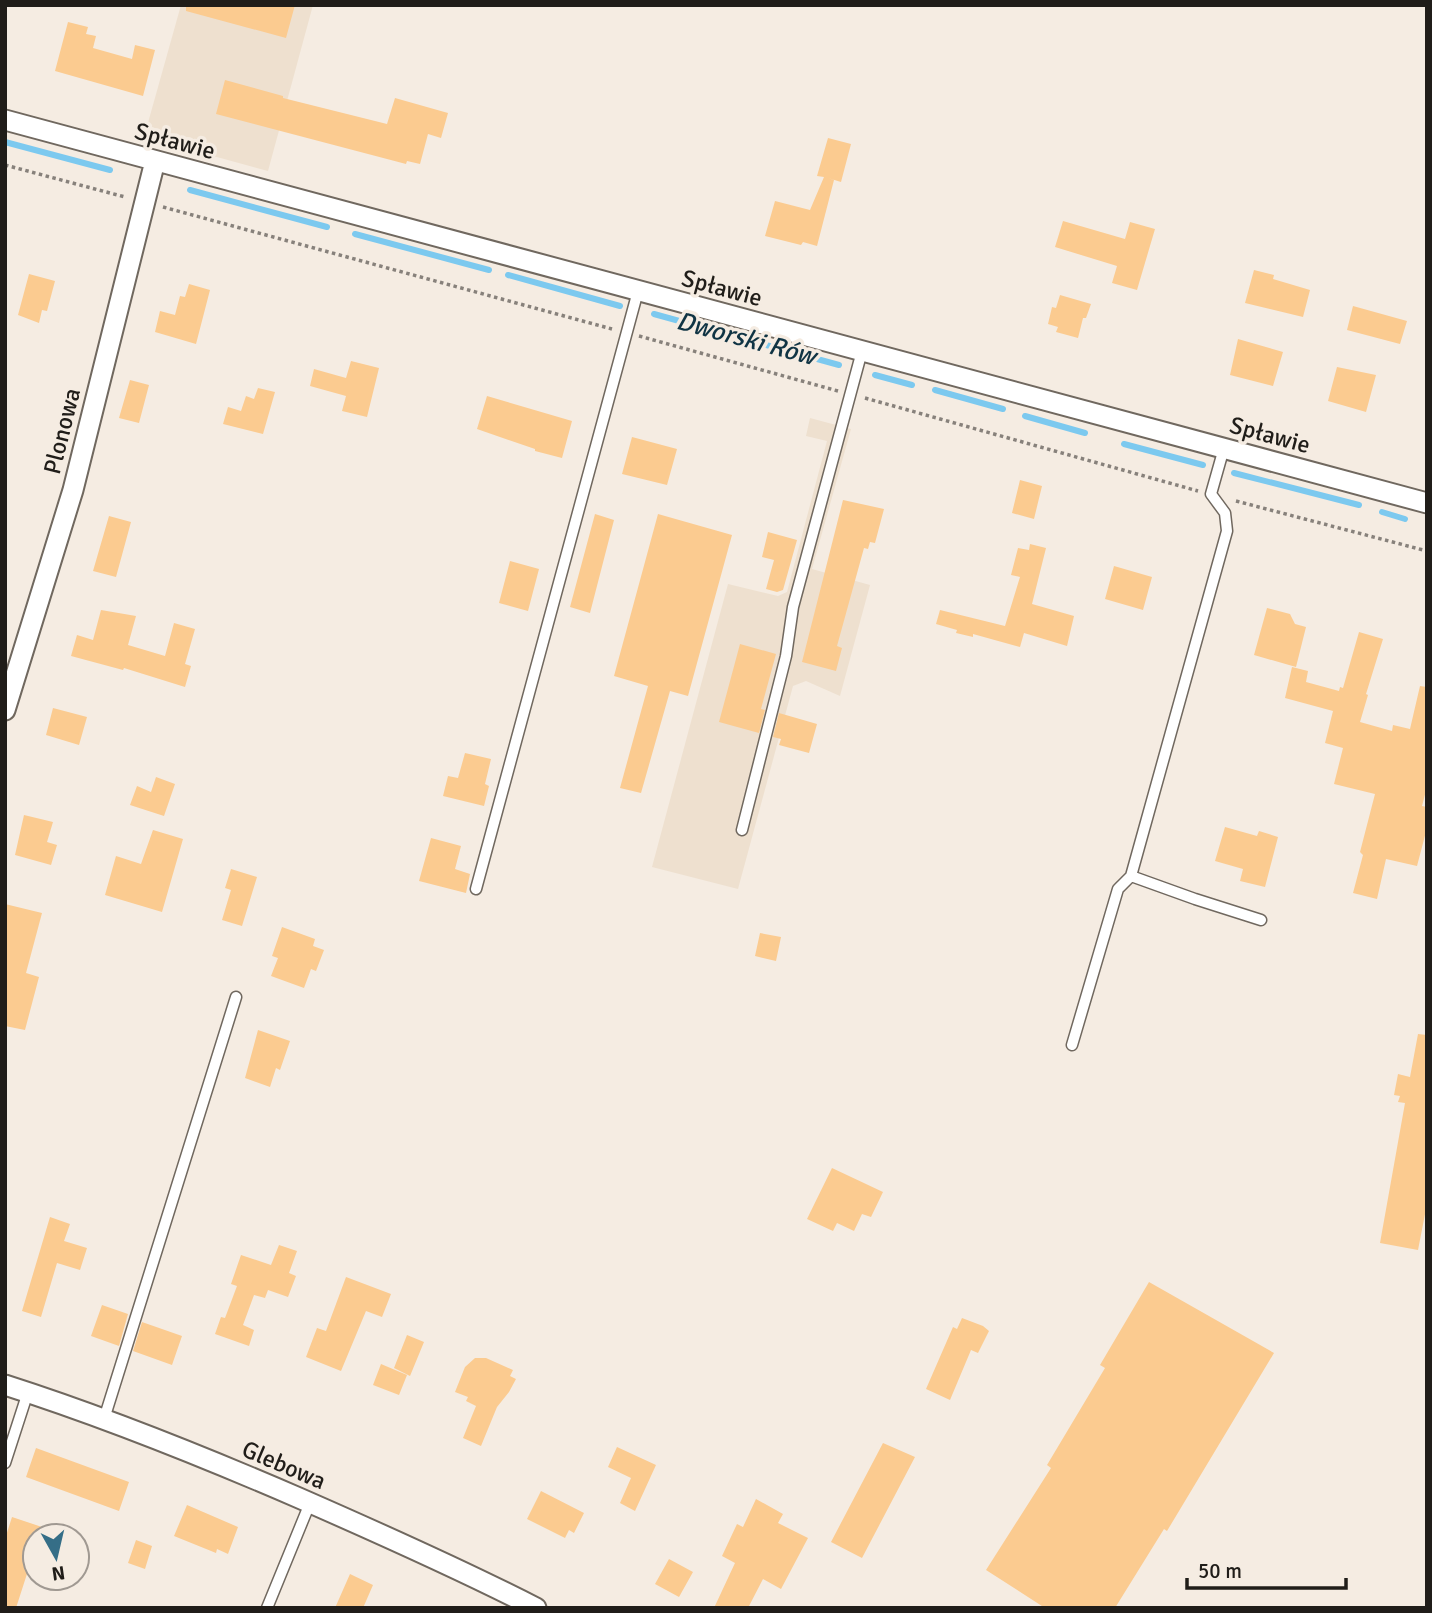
<svg xmlns="http://www.w3.org/2000/svg" width="1432" height="1613" viewBox="0 0 1432 1613" font-family="Signika,sans-serif">
<rect width="100%" height="100%" fill="#f5ece2"/>
<path fill="#eee0cf" d="M 181,5 L 313,5 L 268,171 L 144,137 Z
M 810,418 L 851,429 L 812,569 L 870,585 L 840,696 L 806,681 L 793,686 L 738,889 L 652,867 L 728,584 L 778,596 L 787,592 L 827,441 L 806,436 Z"/>
<g fill="none" stroke-linecap="round" stroke-linejoin="round">
<path stroke="#7cc9ef" stroke-width="6" d="M 5,142 L 110,170
M 190,190 L 327,227
M 355,234 L 489,270
M 508,275 L 620,306
M 654,314 L 839,365
M 875,375 L 912,385
M 935,390 L 1003,409
M 1025,416 L 1085,433
M 1124,444 L 1203,465
M 1234,473 L 1359,505
M 1382,512 L 1405,519"/>
</g>
<path fill="#fbcb90" d="M 186,5 L 295,5 L 286,38 L 186,11 Z
M 68,22 L 88,27 L 86,34 L 96,36 L 93,48 L 132,59 L 135,45 L 155,50 L 143,96 L 55,71 Z
M 225,80 L 283,96 L 283,98 L 387,124 L 395,98 L 448,113 L 441,138 L 428,134 L 420,164 L 407,161 L 406,164 L 216,114 Z
M 828,138 L 851,144 L 841,182 L 828,178 L 834,180 L 817,246 L 803,242 L 801,245 L 765,236 L 775,201 L 810,210 L 824,177 L 817,176 Z
M 1063,221 L 1125,239 L 1130,222 L 1155,229 L 1137,290 L 1112,283 L 1117,266 L 1055,247 Z
M 1254,270 L 1274,275 L 1273,279 L 1310,290 L 1303,317 L 1245,303 Z
M 29,274 L 55,281 L 47,311 L 42,310 L 39,323 L 18,315 Z
M 189,284 L 210,290 L 196,344 L 155,332 L 160,311 L 175,315 L 180,296 L 185,297 Z
M 1060,295 L 1091,304 L 1086,318 L 1083,318 L 1078,338 L 1056,332 L 1058,327 L 1048,324 L 1052,307 L 1056,308 Z
M 1353,306 L 1407,321 L 1400,344 L 1347,330 Z
M 1238,339 L 1283,352 L 1273,386 L 1230,375 Z
M 351,361 L 379,368 L 367,417 L 342,411 L 346,396 L 310,386 L 314,369 L 346,378 Z
M 1337,367 L 1376,375 L 1366,412 L 1328,401 Z
M 130,380 L 149,385 L 139,423 L 119,418 Z
M 258,388 L 275,392 L 263,434 L 223,424 L 228,407 L 241,411 L 246,396 L 254,399 Z
M 487,396 L 572,421 L 562,458 L 535,451 L 535,449 L 477,429 Z
M 632,437 L 677,449 L 667,485 L 622,474 Z
M 1020,480 L 1042,486 L 1034,519 L 1012,513 Z
M 843,500 L 884,509 L 875,543 L 870,542 L 868,549 L 864,548 L 837,646 L 842,648 L 836,671 L 802,662 Z
M 595,514 L 614,520 L 590,613 L 570,607 Z
M 658,514 L 732,535 L 688,696 L 670,691 L 641,793 L 620,788 L 648,686 L 614,676 Z
M 109,516 L 131,522 L 116,577 L 93,571 Z
M 768,532 L 797,540 L 783,590 L 777,592 L 766,589 L 774,560 L 762,557 Z
M 1030,544 L 1046,548 L 1032,604 L 1074,616 L 1067,646 L 1024,633 L 1020,647 L 973,634 L 973,637 L 956,633 L 957,630 L 936,624 L 940,610 L 1005,626 L 1020,577 L 1011,575 L 1018,548 L 1029,550 Z
M 510,561 L 539,569 L 528,611 L 499,603 Z
M 1114,566 L 1152,577 L 1143,610 L 1105,599 Z
M 1267,608 L 1290,614 L 1295,624 L 1306,627 L 1296,667 L 1254,655 Z
M 101,610 L 136,616 L 128,645 L 165,656 L 174,623 L 195,629 L 185,664 L 191,666 L 185,687 L 124,668 L 123,670 L 71,656 L 77,635 L 93,640 Z
M 1359,632 L 1383,639 L 1366,694 L 1368,695 L 1360,722 L 1392,731 L 1393,725 L 1410,729 L 1420,686 L 1427,687 L 1427,787 L 1422,806 L 1427,807 L 1427,828 L 1417,866 L 1386,859 L 1377,899 L 1353,893 L 1363,855 L 1360,852 L 1375,794 L 1334,784 L 1343,748 L 1325,743 L 1333,711 L 1285,698 L 1292,667 L 1308,671 L 1306,682 L 1339,691 L 1340,687 L 1343,688 Z
M 740,644 L 776,654 L 761,709 L 765,710 L 759,733 L 719,722 Z
M 53,708 L 87,717 L 79,745 L 46,735 Z
M 779,713 L 817,724 L 809,753 L 779,745 L 781,739 L 773,737 Z
M 465,753 L 491,759 L 485,784 L 489,786 L 484,806 L 443,796 L 448,776 L 458,778 Z
M 156,777 L 175,784 L 164,816 L 130,805 L 137,786 L 151,792 Z
M 24,815 L 53,822 L 47,842 L 57,845 L 51,865 L 15,855 Z
M 1225,827 L 1257,836 L 1259,831 L 1278,837 L 1265,887 L 1240,881 L 1243,869 L 1215,861 Z
M 153,830 L 183,839 L 162,912 L 105,895 L 116,856 L 141,864 Z
M 431,838 L 461,846 L 455,869 L 470,874 L 466,893 L 419,881 Z
M 231,869 L 257,877 L 242,926 L 222,920 L 231,890 L 225,888 Z
M 5,904 L 42,913 L 26,973 L 39,977 L 25,1030 L 5,1026 Z
M 282,927 L 315,939 L 313,946 L 324,950 L 316,971 L 311,969 L 304,988 L 271,976 L 278,958 L 272,956 Z
M 760,933 L 781,937 L 776,961 L 755,956 Z
M 258,1030 L 290,1041 L 280,1070 L 276,1068 L 270,1087 L 245,1078 Z
M 1418,1034 L 1427,1035 L 1427,1204 L 1418,1250 L 1380,1243 L 1405,1103 L 1398,1102 L 1400,1096 L 1394,1095 L 1398,1074 L 1410,1077 Z
M 832,1168 L 883,1192 L 871,1217 L 862,1214 L 854,1231 L 837,1223 L 833,1231 L 807,1219 Z
M 50,1217 L 70,1224 L 64,1241 L 87,1248 L 80,1270 L 57,1263 L 41,1317 L 22,1311 Z
M 279,1245 L 297,1251 L 289,1273 L 296,1276 L 288,1297 L 268,1290 L 265,1298 L 254,1295 L 243,1325 L 254,1330 L 249,1346 L 215,1334 L 221,1317 L 225,1318 L 237,1286 L 231,1284 L 241,1255 L 271,1265 Z
M 346,1277 L 391,1294 L 382,1317 L 366,1311 L 341,1371 L 306,1357 L 317,1328 L 326,1331 Z
M 1149,1282 L 1274,1353 L 1167,1531 L 1164,1529 L 1115,1608 L 1045,1608 L 986,1570 L 1051,1468 L 1047,1465 L 1105,1368 L 1100,1365 Z
M 102,1305 L 128,1314 L 119,1346 L 91,1336 Z
M 962,1318 L 983,1326 L 989,1331 L 978,1353 L 971,1350 L 950,1400 L 926,1389 L 953,1327 L 957,1329 Z
M 142,1322 L 182,1336 L 172,1365 L 133,1351 Z
M 407,1335 L 424,1342 L 410,1376 L 394,1368 Z
M 475,1358 L 486,1358 L 513,1370 L 510,1376 L 516,1379 L 509,1392 L 497,1407 L 481,1446 L 463,1438 L 476,1406 L 466,1401 L 468,1397 L 455,1392 L 465,1367 Z
M 381,1364 L 407,1375 L 399,1395 L 373,1385 Z
M 883,1443 L 915,1457 L 862,1558 L 831,1542 Z
M 617,1447 L 656,1465 L 635,1511 L 620,1503 L 631,1478 L 608,1467 Z
M 36,1448 L 129,1482 L 119,1511 L 26,1477 Z
M 541,1491 L 584,1513 L 574,1533 L 569,1530 L 565,1538 L 527,1519 Z
M 756,1499 L 783,1514 L 778,1523 L 808,1538 L 781,1589 L 763,1579 L 748,1608 L 714,1608 L 735,1563 L 722,1556 L 737,1524 L 743,1527 Z
M 187,1505 L 238,1527 L 228,1554 L 217,1549 L 216,1553 L 174,1536 Z
M 12,1517 L 42,1527 L 39,1536 L 35,1536 L 35,1549 L 16,1608 L 5,1608 L 5,1539 Z
M 136,1540 L 152,1546 L 145,1569 L 128,1563 Z
M 669,1559 L 693,1572 L 679,1597 L 655,1584 Z
M 350,1574 L 373,1585 L 363,1608 L 335,1608 Z"/>
<g fill="none" stroke-linecap="round" stroke-linejoin="round">
<defs>
<path id="service" d="M 742,830 L 786,656 L 793,607 L 862,351
M 1131,876 L 1195,899 L 1261,920
M 476,889 L 638,291
M 1072,1045 L 1118,889 L 1131,876 L 1227,531 L 1225,513 L 1211,494 L 1224,448
M 104,1419 L 236,997
M 5,1463 L 28,1392
M 267,1608 L 310,1503"/>
<path id="minor" d="M 5,120 L 1427,503
M 5,710 L 73,490 L 155,161
M 5,1385 C 105,1417 202,1456 299,1498 C 379,1533 458,1568 536,1608"/>
</defs>
<use href="#service" stroke="#70685f" stroke-width="13"/>
<use href="#minor" stroke="#70685f" stroke-width="23"/>
<path stroke="#87817b" stroke-width="3.5" stroke-dasharray="3.5 3.5" stroke-linecap="butt" d="M 5,165 L 125,197
M 163,207 L 612,329
M 639,336 L 838,391
M 865,398 L 1198,491
M 1236,501 L 1427,551"/>
<use href="#service" stroke="#fff" stroke-width="10"/>
<use href="#minor" stroke="#fff" stroke-width="19"/>
</g>
<g text-anchor="middle" dominant-baseline="central" stroke-width="7" stroke-linejoin="round" paint-order="stroke">
<g font-size="24" fill="#201d19" stroke="#f5ece2">
<text transform="translate(175 141) rotate(15)">Spławie</text>
<text transform="translate(722 288) rotate(15)">Spławie</text>
<text transform="translate(62 431) rotate(-76)">Plonowa</text>
<text transform="translate(1270 435) rotate(15)">Spławie</text>
<text transform="translate(284 1465) rotate(23)">Glebowa</text>
</g>
<g font-size="26" font-style="italic" fill="#103444" stroke="#f5ece2">
<text transform="translate(746 339) rotate(15)">Dworski Rów</text>
</g>
</g>
<rect width="1432" height="1613" fill="none" stroke="#201d19" stroke-width="14"/>
<g transform="translate(56 1557) rotate(172)"><circle r="33" fill="#f5ece2" stroke="#a09992" stroke-width="2"/>
<path d="M0-5L12 26L0 18L-12 26Z" fill="#356e87"/>
<text y="-10" font-size="19" font-weight="bold" text-anchor="middle" fill="#201d19">N</text>
</g>
<path d="M1187 1578v10h159v-10" fill="none" stroke="#201d19" stroke-width="3.5"/>
<text x="1198" y="1578" font-size="21" fill="#201d19" stroke="#f5ece2" stroke-width="5" paint-order="stroke">50 m</text>
</svg>
